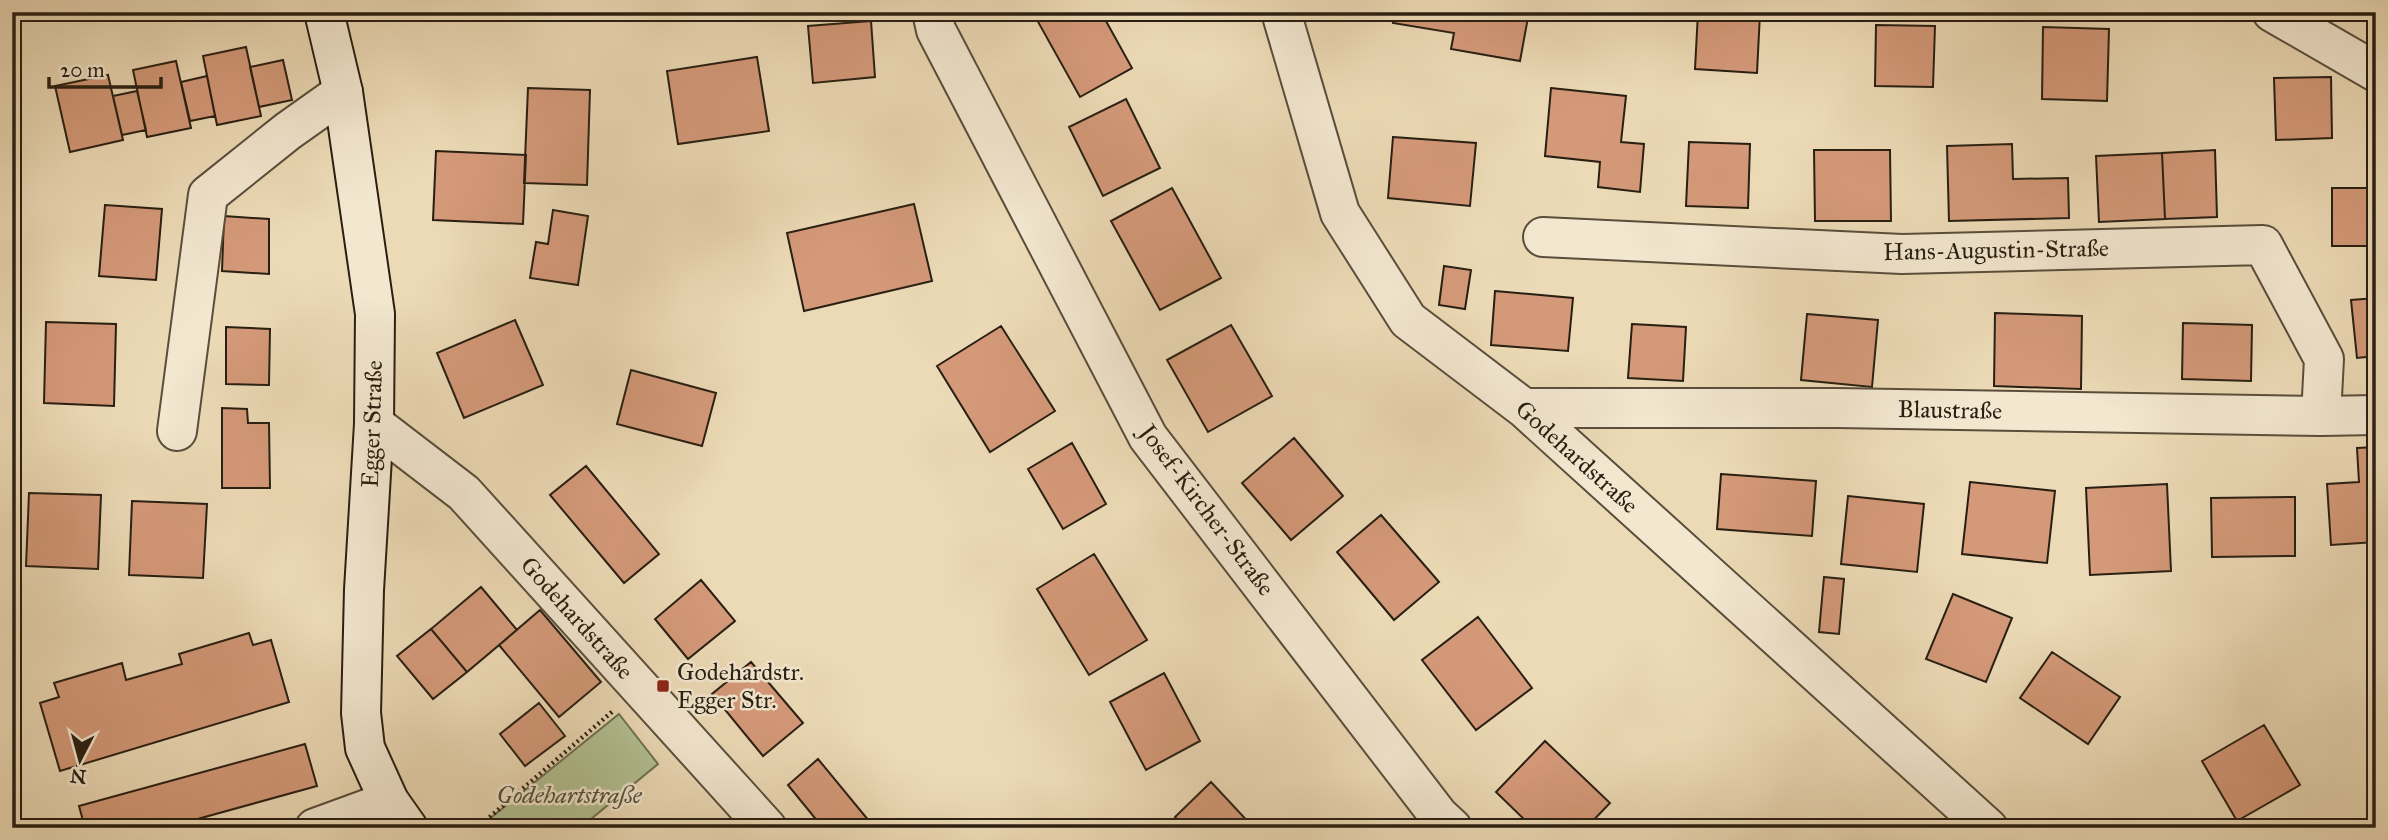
<svg xmlns="http://www.w3.org/2000/svg" width="2388" height="840" viewBox="0 0 2388 840" font-family="'IM FELL Great Primer',serif">
<rect width="100%" height="100%" fill="#ecdab6"/>
<filter id="stains"><feTurbulence type="fractalNoise" baseFrequency=".00286" numOctaves="4"/><feColorMatrix values="0 0 0 0 .2 0 0 0 0 .09 0 0 0 0 .02 0 0 0 .5 -.17"/></filter>
<radialGradient id="worn" r=".72"><stop offset=".6" stop-color="#630" stop-opacity="0"/><stop offset="1" stop-color="#630" stop-opacity=".3"/></radialGradient>
<path fill="#b2c192" stroke="#6d7052" stroke-width="2" d="M 12,121 L 16,184 L 12,213 Z
M 619,714 L 658,764 L 580,828 L 478,828 Z"/>
<path fill="#d49979" stroke="#281f12" stroke-width="2" d="M 1051,12 L 1101,12 L 1132,68 L 1080,97 L 1037,20 Z
M 1395,12 L 1529,12 L 1520,61 L 1451,49 L 1454,33 L 1393,23 Z
M 1698,12 L 1760,13 L 1757,73 L 1695,69 Z
M 871,21 L 875,77 L 813,83 L 808,26 Z
M 1876,25 L 1935,26 L 1933,87 L 1875,86 Z
M 2043,27 L 2109,29 L 2107,101 L 2042,99 Z
M 246,47 L 261,116 L 217,125 L 203,56 Z
M 757,57 L 769,131 L 678,144 L 667,71 Z
M 283,60 L 292,100 L 259,107 L 250,67 Z
M 176,61 L 191,128 L 147,137 L 133,70 Z
M 108,75 L 123,140 L 70,152 L 55,86 Z
M 207,76 L 215,116 L 190,121 L 181,82 Z
M 2331,77 L 2332,138 L 2276,140 L 2274,78 Z
M 528,88 L 590,90 L 587,185 L 524,183 Z
M 1551,88 L 1626,96 L 1621,142 L 1644,144 L 1640,192 L 1598,187 L 1600,162 L 1545,156 Z
M 137,91 L 146,130 L 122,135 L 113,96 Z
M 1126,99 L 1160,168 L 1103,196 L 1069,127 Z
M 1393,137 L 1476,143 L 1470,206 L 1388,198 Z
M 1689,142 L 1750,144 L 1748,208 L 1686,206 Z
M 2012,144 L 2013,179 L 2068,178 L 2069,218 L 1949,221 L 1947,146 Z
M 1814,150 L 1890,150 L 1891,221 L 1815,221 Z
M 2215,150 L 2217,217 L 2165,219 L 2162,153 Z
M 436,151 L 526,155 L 523,224 L 433,220 Z
M 2162,153 L 2165,219 L 2099,222 L 2096,156 Z
M 1172,188 L 1221,278 L 1160,310 L 1111,221 Z
M 2332,188 L 2376,188 L 2376,246 L 2332,246 Z
M 914,204 L 932,281 L 804,311 L 787,233 Z
M 105,205 L 162,209 L 156,280 L 99,276 Z
M 553,210 L 588,216 L 578,285 L 530,278 L 536,242 L 548,244 Z
M 224,216 L 269,219 L 269,274 L 222,271 Z
M 1444,266 L 1471,270 L 1465,309 L 1439,305 Z
M 1495,291 L 1573,298 L 1568,351 L 1491,345 Z
M 2376,298 L 2376,356 L 2357,358 L 2351,300 Z
M 1995,313 L 2082,316 L 2081,389 L 1994,386 Z
M 1807,314 L 1878,320 L 1872,387 L 1801,380 Z
M 515,320 L 543,385 L 464,418 L 437,353 Z
M 46,322 L 116,324 L 114,406 L 44,403 Z
M 2183,323 L 2252,325 L 2251,381 L 2182,379 Z
M 1632,324 L 1686,327 L 1683,381 L 1628,378 Z
M 1231,325 L 1272,396 L 1208,432 L 1167,360 Z
M 1001,326 L 1055,411 L 990,452 L 937,366 Z
M 226,327 L 270,329 L 269,385 L 226,384 Z
M 631,370 L 716,393 L 702,446 L 617,424 Z
M 222,408 L 247,409 L 248,423 L 269,423 L 270,488 L 222,488 Z
M 1294,438 L 1343,496 L 1291,540 L 1242,483 Z
M 1072,443 L 1106,504 L 1063,529 L 1028,469 Z
M 2376,447 L 2376,542 L 2331,545 L 2327,484 L 2359,482 L 2357,448 Z
M 586,466 L 659,554 L 624,583 L 550,495 Z
M 1721,474 L 1816,481 L 1812,536 L 1717,529 Z
M 1970,482 L 2055,491 L 2047,563 L 1962,554 Z
M 2167,484 L 2171,571 L 2090,575 L 2086,488 Z
M 29,493 L 101,495 L 98,569 L 26,566 Z
M 1848,496 L 1924,504 L 1917,572 L 1841,564 Z
M 2295,497 L 2295,556 L 2212,557 L 2211,498 Z
M 132,501 L 207,504 L 203,578 L 129,575 Z
M 1381,515 L 1439,582 L 1394,620 L 1337,552 Z
M 1094,554 L 1147,640 L 1089,675 L 1037,589 Z
M 1824,577 L 1844,579 L 1839,634 L 1819,632 Z
M 701,580 L 735,621 L 688,659 L 655,619 Z
M 481,587 L 517,630 L 467,672 L 431,629 Z
M 1953,594 L 2012,618 L 1986,682 L 1926,659 Z
M 540,610 L 601,682 L 559,717 L 499,645 Z
M 1478,617 L 1532,688 L 1476,730 L 1422,660 Z
M 431,629 L 467,672 L 433,699 L 397,656 Z
M 249,633 L 253,645 L 271,640 L 289,702 L 60,771 L 40,703 L 59,697 L 54,683 L 122,663 L 126,680 L 182,664 L 179,654 Z
M 2052,652 L 2120,697 L 2088,744 L 2020,698 Z
M 751,662 L 803,723 L 763,756 L 712,694 Z
M 1164,673 L 1200,741 L 1146,770 L 1110,702 Z
M 539,703 L 565,736 L 525,766 L 500,734 Z
M 2264,725 L 2300,785 L 2237,821 L 2202,761 Z
M 1545,741 L 1610,803 L 1586,828 L 1533,828 L 1496,792 Z
M 305,744 L 317,786 L 165,828 L 85,828 L 79,806 Z
M 818,759 L 874,827 L 873,828 L 823,828 L 788,785 Z
M 1211,782 L 1254,828 L 1185,828 L 1175,817 Z"/>
<g fill="none" stroke-linecap="round" stroke-linejoin="round">
<defs>
<path id="street" d="M 932,12 L 936,30 L 1148,437 L 1439,816 L 1452,828
M 1281,12 L 1340,213 L 1408,320 L 1524,408 L 1988,828
M 2272,12 L 2376,72
M 1543,237 L 1902,254 L 2263,245 L 2324,359 L 2321,416
M 1524,408 L 1837,408 L 2321,416 L 2376,415
M 374,424 L 464,493 L 767,828
M 177,431 L 208,195 L 288,131 L 343,92
M 315,828 L 389,801"/>
<path id="secondary" d="M 324,12 L 343,92 L 375,314 L 374,424 L 364,590 L 361,713 L 365,748 L 389,801 L 408,828"/>
</defs>
<use href="#street" stroke="#594e3b" stroke-width="42"/>
<use href="#secondary" stroke="#281f12" stroke-width="42"/>
<path stroke="#281f12" stroke-width="4.5" stroke-dasharray="2 3.5" stroke-linecap="butt" d="M 477,828 L 613,711"/>
<use href="#street" stroke="#f3e7d0" stroke-width="38"/>
<use href="#secondary" stroke="#f3e7d0" stroke-width="38"/>
</g>
<rect fill="#8f2418" stroke="#f3e7d0" stroke-width="2.5" x="656" y="679" width="14" height="14" rx="3.5"/>
<g text-anchor="middle" dominant-baseline="central" stroke-width="5" stroke-linejoin="round" paint-order="stroke">
<g font-size="24" fill="#281f12" stroke="#f3e7d0">
<text transform="translate(1996 250) rotate(-1)">Hans-Augustin-Straße</text>
<text transform="translate(1950 410) rotate(1)">Blaustraße</text>
<text transform="translate(372 424) rotate(-88)">Egger Straße</text>
<text transform="translate(1577 457) rotate(42)">Godehardstraße</text>
<text transform="translate(1207 510) rotate(53)">Josef-Kircher-Straße</text>
<text transform="translate(577 618) rotate(48)">Godehardstraße</text>
</g>
<g font-size="24" fill="#281f12" stroke="#f3e7d0" text-anchor="start">
<text x="677" y="672">Godehardstr.<tspan x="677" dy="28">Egger Str.</tspan></text>
</g>
<g font-size="24" font-style="italic" fill="#515038" stroke="#f3e7d0">
<text x="569" y="795">Godehartstraße</text>
</g>
</g>
<rect width="2388" height="840" fill="none" stroke="#ecdab6" stroke-width="42"/>
<rect x="14" y="14" width="2360" height="812" fill="none" stroke="#281f12" stroke-width="3.5"/>
<rect x="21" y="21" width="2346" height="798" fill="none" stroke="#281f12" stroke-width="2"/>
<g transform="translate(80 760) rotate(186)" stroke="#f3e7d0" stroke-width="5" paint-order="stroke">
<path d="M0-5L12 26L0 18L-12 26Z" fill="#281f12"/>
<text y="-10" font-size="19" font-weight="bold" text-anchor="middle" fill="#281f12">N</text>
</g>
<path d="M49 77v10h112v-10" fill="none" stroke="#281f12" stroke-width="3.5"/>
<text x="60" y="77" font-size="21" fill="#281f12" stroke="#f3e7d0" stroke-width="5" paint-order="stroke">20 m</text>
<rect width="100%" height="100%" filter="url(#stains)"/>
<rect width="100%" height="100%" fill="url(#worn)"/>
</svg>
